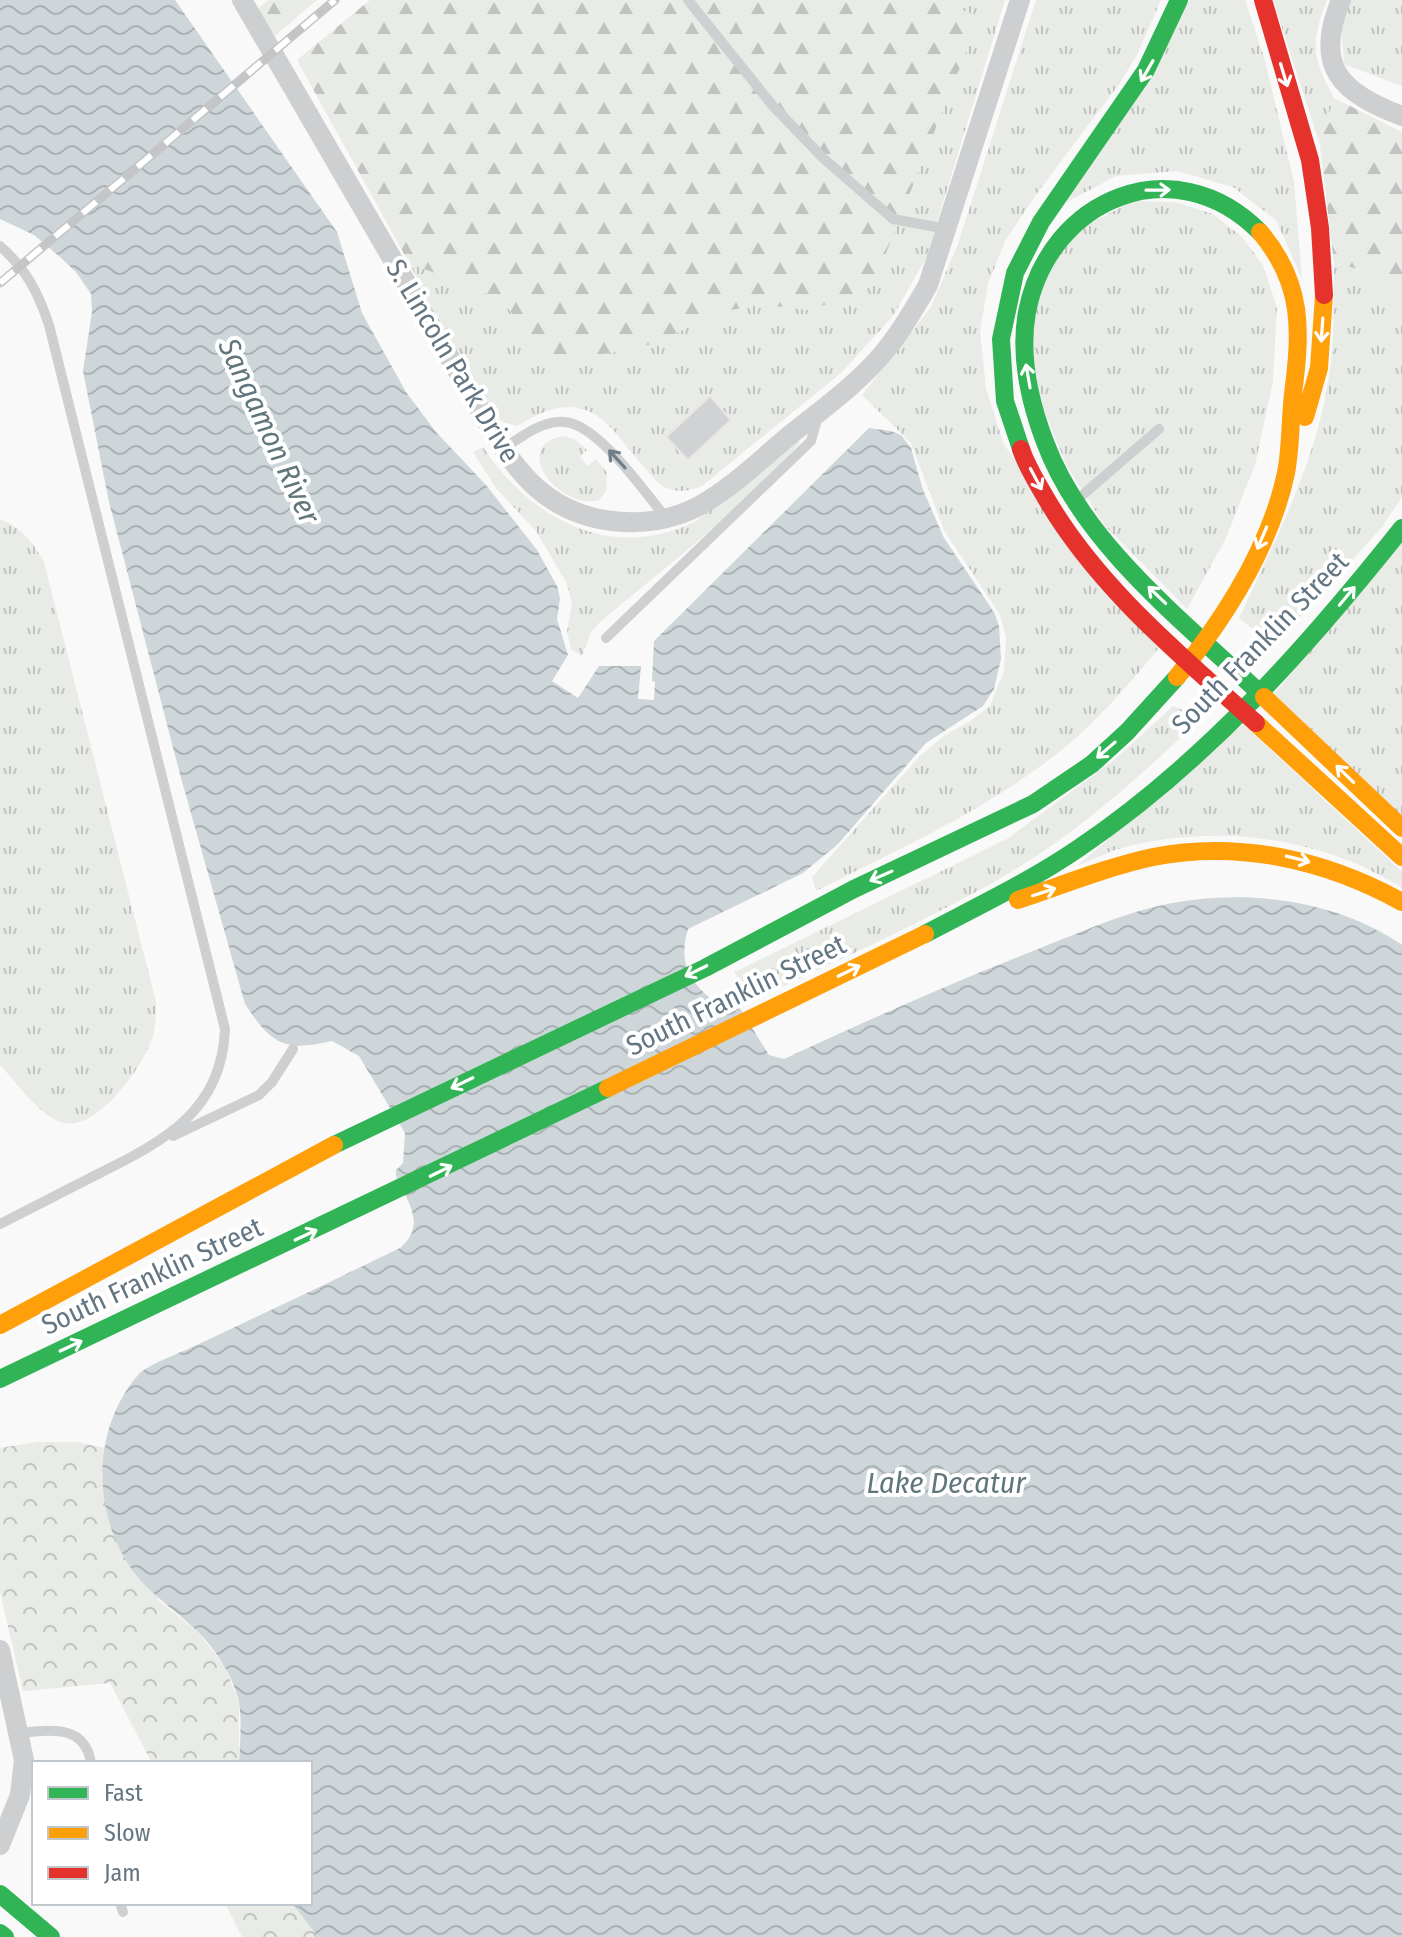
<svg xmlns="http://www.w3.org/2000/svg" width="1402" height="1937" viewBox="0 0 1402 1937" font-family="'Fira Sans Condensed',sans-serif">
<defs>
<pattern id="grass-tufts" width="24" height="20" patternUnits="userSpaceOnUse" patternTransform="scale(2)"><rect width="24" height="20" fill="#e8ebe6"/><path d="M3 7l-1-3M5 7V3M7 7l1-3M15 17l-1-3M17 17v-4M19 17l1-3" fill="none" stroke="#c0c3c0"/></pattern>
<pattern id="forest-firs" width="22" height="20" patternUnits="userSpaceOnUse" patternTransform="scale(2)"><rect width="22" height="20" fill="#e8ebe6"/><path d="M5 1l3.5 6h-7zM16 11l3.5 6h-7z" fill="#c0c3c0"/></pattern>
<pattern id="park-crowns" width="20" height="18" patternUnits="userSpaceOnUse" patternTransform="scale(2)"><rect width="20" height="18" fill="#e8ebe6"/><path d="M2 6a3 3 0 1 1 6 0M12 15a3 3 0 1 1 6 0" fill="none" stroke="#c0c3c0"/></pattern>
<pattern id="water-waves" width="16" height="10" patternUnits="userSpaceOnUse" patternTransform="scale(2)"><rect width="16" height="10" fill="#ced6d9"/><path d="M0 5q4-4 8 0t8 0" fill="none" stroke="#abb2b5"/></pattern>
</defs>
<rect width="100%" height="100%" fill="#f9f9f9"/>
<path fill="url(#grass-tufts)" d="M 937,0 L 1005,0 L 926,258 L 893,316 L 841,373 L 702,486 C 687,492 676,493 662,486 C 610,437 599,375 517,426 L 503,422 L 489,412 L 409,263 L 501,299 L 542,352 L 660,342 L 710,315 L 758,304 L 809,310 L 980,18 Z
M 1036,0 L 1161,0 L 1138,53 L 1120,83 L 1038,192 L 1005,241 L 988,284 L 980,331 L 986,388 L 1004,445 L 1160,647 C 1134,678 1108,709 1078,736 C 1001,804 906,845 816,891 L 812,877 L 919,757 L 945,735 L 970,721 L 990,706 L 1004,671 L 1006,637 L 1000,615 L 944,530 L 911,443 L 862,395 L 931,307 L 958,244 Z
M 1190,0 L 1245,0 L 1264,57 L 1294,182 L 1302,279 L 1276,220 L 1233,187 L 1177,171 L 1116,176 L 1065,203 Z
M 1273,0 L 1327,0 C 1310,44 1312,57 1334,98 L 1320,145 Z
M 1351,0 L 1402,0 L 1402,86 L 1344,64 L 1341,26 Z
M 1133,201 L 1175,202 L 1213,214 L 1241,236 L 1263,265 L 1277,308 L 1273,381 L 1255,465 L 1226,538 L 1187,609 L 1105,526 L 1067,466 L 1039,399 L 1030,329 L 1048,268 L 1083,227 Z
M 1334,263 L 1370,272 L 1402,297 L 1402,497 L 1382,527 L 1307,611 L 1273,645 L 1239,618 C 1278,535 1321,453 1331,361 C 1335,329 1333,295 1334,263 Z
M 565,436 L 576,440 L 587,450 L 580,457 L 588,466 L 596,459 L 607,473 L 606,491 L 599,500 C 560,511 507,444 565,436 Z
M 797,439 L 800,443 C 741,510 668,565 600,622 L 591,632 L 582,656 L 571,649 L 567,631 L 572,603 L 566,582 L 536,531 L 496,488 L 473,452 L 483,447 C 531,520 613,563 696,521 Z
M 0,519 C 22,528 33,542 44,562 L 156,1002 C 156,1014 156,1027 152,1039 C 143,1067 93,1138 58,1121 C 35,1110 17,1083 0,1065 Z
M 1402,541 L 1402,817 L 1274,694 Z
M 1173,706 L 1201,718 C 1136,781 1067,842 987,886 C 909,929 827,965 747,1004 L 735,972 L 1007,839 L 1114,760 Z
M 1243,724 L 1402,872 L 1402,887 C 1384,878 1366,867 1347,860 C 1276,833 1203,829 1129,846 C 1111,850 1094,859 1077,866 Z"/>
<path fill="url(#forest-firs)" d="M 269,0 L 317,0 L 275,36 L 256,10 Z
M 370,0 L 937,0 L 980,17 L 878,273 L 865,292 L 809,310 L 758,304 L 710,315 L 660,342 L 624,351 L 579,357 L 542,352 L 501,299 L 409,263 L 297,60 Z
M 1334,98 L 1402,132 L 1402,297 L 1370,272 L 1334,263 L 1320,145 Z"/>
<path fill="url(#park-crowns)" d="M 38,1442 L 76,1442 L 105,1448 L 102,1478 L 159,1601 L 197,1631 L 224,1665 L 239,1702 L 239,1763 L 152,1763 L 110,1683 L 23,1691 L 0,1592 L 0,1448 Z
M 225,1903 L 292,1903 L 318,1937 L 242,1937 Z"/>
<path fill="url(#water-waves)" d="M 0,0 L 175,0 L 337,232 L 362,313 L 406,392 L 436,432 L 486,485 L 537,550 L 557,586 L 560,598 L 557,619 L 568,655 L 552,681 L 578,698 L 599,666 L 641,666 L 638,699 L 654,700 L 655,682 L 652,681 L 654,641 L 869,428 L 891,431 L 901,435 L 911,448 L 923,490 L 944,538 L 994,612 L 999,626 L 1001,659 L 994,689 L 983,706 L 926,743 L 838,844 L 803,873 L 688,929 C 678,962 689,982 715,1002 L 727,1000 L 736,1002 L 769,1055 L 784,1059 C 862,1023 939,988 1018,957 C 1062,940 1105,920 1150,908 C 1233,887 1330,896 1402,945 L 1402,1937 L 318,1937 L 292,1903 L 310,1903 L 310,1763 L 239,1763 C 240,1744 242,1721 239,1702 C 233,1676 215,1648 196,1630 C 178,1613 159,1600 142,1582 C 92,1526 88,1433 138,1375 C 148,1364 183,1352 197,1345 C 265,1313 332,1281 400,1248 C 427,1225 408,1203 396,1176 L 396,1170 L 403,1163 L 405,1133 L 359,1056 L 332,1041 C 284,1052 272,1045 245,1004 L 181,778 L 109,502 L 83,371 L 92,312 L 91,294 L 76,272 L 60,257 L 34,235 L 0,219 Z"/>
<path fill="#d0d2d3" stroke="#e8e8e8" stroke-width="2" d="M 710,396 L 731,420 L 688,460 L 666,437 Z"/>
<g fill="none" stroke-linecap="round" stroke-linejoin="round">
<path stroke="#cecfd0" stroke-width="10" d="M 688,0 L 773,106 L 823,158 L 893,219 L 947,229
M 0,246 C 26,269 38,292 49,325 L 225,1029 C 222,1114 160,1143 94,1176 C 63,1192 31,1208 0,1224
M 503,449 C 520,438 543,419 565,422 C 599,425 645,493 667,519
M 1079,498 L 1159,429
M 606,638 L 811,441 L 818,416
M 173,1136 L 259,1095 L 272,1082 L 293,1049
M 20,1733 C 50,1730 85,1724 91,1763
M 120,1903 L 123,1912"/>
<path stroke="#cecfd0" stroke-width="20" d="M 242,0 L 494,434 C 508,456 523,478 544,494 C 587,527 651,531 699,506 C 732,488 761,459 790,435 C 824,408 862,381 889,346 C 904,327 916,306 928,285 L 1020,0
M 1341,0 C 1313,67 1341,93 1402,116
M 0,1650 L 24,1760 L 20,1795 L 0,1845"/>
<path stroke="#30b455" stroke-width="18" d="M 1260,232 C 1175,146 1049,198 1027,312 C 1019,356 1029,400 1045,442 C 1083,545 1186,623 1264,697
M 1021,449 L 1005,401 L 1001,339 L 1015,273 L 1041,222 L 1146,70 L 1179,0
M 925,934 C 976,907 1031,881 1079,848 C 1205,763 1308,646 1402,528
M 334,1145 L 705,968 L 854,889 L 1033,804 L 1092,764 L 1127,732 L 1177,677
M 0,1379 L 608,1088
M 0,1894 L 51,1937
M 0,1933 L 5,1937"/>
<path stroke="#ff9f0a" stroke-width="18" d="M 1305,417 L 1319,368 L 1324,295
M 1177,677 C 1225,618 1270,548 1286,473 C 1291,447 1290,420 1293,394 C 1301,331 1304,284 1260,232
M 1264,697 L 1402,828
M 1256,723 L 1402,857
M 1018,900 C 1063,885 1107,867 1153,857 C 1239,840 1326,860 1402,902
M 608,1088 L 925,934
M 0,1325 L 334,1145"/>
<path stroke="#e5322d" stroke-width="18" d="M 1263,0 L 1310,160 L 1320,228 L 1324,295
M 1021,449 C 1026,465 1035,479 1043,493 C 1094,584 1179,654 1256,723"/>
<defs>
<path id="rail" d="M 0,283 L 335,0"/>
</defs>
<use href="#rail" stroke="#c3c5c6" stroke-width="9"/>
<use href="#rail" stroke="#fff" stroke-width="6" stroke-dasharray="18" stroke-linecap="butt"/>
</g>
<defs><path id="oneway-shaft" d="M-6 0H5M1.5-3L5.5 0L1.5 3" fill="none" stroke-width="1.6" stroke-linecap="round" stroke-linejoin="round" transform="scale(2)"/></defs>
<g stroke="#fff">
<use href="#oneway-shaft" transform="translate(1147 71) rotate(120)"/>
<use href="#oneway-shaft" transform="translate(1284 75) rotate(73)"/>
<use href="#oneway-shaft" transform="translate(1158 190) rotate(-1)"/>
<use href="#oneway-shaft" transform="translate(1322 330) rotate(94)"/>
<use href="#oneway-shaft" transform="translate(1028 376) rotate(-100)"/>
<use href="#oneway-shaft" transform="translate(1036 479) rotate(62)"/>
<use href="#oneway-shaft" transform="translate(1262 538) rotate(113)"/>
<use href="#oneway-shaft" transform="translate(1157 595) rotate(-136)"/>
<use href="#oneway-shaft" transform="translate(1347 596) rotate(-50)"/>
<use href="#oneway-shaft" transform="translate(1106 750) rotate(139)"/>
<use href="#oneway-shaft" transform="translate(1345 774) rotate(-136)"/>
<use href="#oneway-shaft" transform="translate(1298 859) rotate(14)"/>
<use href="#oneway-shaft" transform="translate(881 876) rotate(156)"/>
<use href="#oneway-shaft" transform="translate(1044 892) rotate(-18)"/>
<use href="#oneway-shaft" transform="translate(696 971) rotate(154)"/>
<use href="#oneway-shaft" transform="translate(849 971) rotate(-26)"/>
<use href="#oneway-shaft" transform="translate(462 1083) rotate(154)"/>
<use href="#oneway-shaft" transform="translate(441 1171) rotate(-26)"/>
<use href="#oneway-shaft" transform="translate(306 1235) rotate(-25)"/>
<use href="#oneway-shaft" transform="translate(71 1346) rotate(-25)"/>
</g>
<use stroke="#707f8b" href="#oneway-shaft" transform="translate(617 459) rotate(-132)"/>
<g text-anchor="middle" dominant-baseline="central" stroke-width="8" stroke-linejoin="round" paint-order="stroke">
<g font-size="28" fill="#657683" stroke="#fff">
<text transform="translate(453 361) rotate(59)">S. Lincoln Park Drive</text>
<text transform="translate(1260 643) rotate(-46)">South Franklin Street</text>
<text transform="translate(736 995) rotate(-26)">South Franklin Street</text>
<text transform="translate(152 1276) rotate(-25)">South Franklin Street</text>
</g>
<g font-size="30" font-style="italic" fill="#60757c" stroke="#fff">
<text transform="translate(269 431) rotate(65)">Sangamon River</text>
<text x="946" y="1483">Lake Decatur</text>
</g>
</g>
<rect x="32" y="1761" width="280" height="144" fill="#ffffff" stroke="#c1c8cd" stroke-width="2"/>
<rect x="48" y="1787" width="40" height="12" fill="#30b455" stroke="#c1c8cd" stroke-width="2"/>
<text x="104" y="1801" font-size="24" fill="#657683">Fast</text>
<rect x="48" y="1827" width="40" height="12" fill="#ff9f0a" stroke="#c1c8cd" stroke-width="2"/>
<text x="104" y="1841" font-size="24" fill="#657683">Slow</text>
<rect x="48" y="1867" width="40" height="12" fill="#e5322d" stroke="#c1c8cd" stroke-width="2"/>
<text x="104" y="1881" font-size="24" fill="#657683">Jam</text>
</svg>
